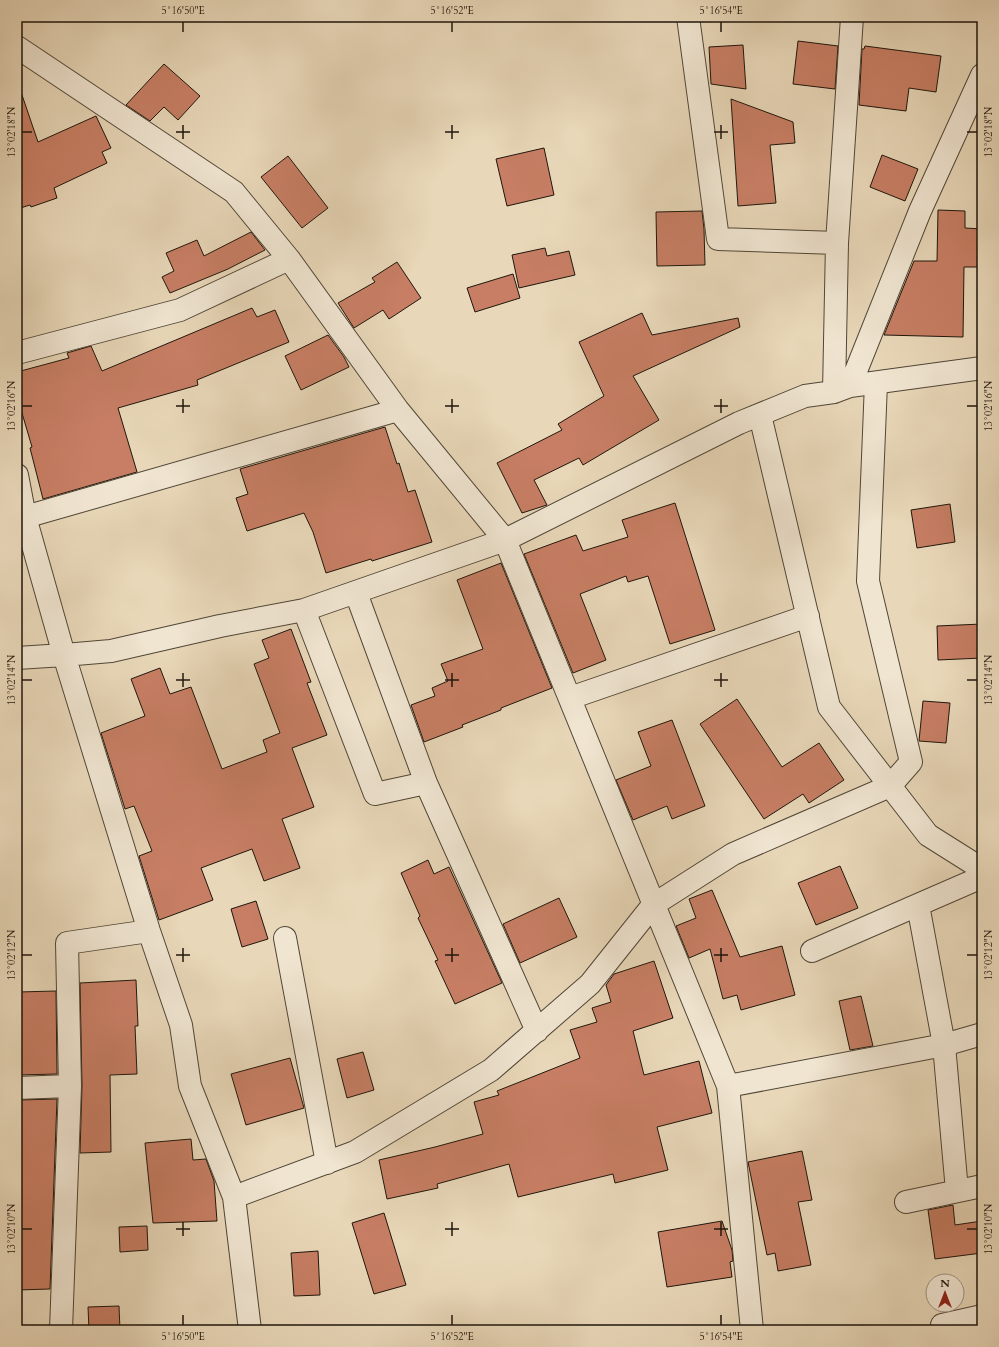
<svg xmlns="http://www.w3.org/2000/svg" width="999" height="1347" viewBox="0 0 999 1347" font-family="Cardo,serif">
<rect width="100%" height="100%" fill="#e8d7b8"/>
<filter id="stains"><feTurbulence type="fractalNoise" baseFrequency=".005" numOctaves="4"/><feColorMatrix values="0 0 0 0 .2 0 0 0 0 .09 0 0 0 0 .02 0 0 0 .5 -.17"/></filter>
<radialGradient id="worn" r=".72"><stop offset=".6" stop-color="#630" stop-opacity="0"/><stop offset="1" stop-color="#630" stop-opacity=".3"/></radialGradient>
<path fill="#c77e64" stroke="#1e160c" d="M 798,41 L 838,46 L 835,89 L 793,84 Z
M 743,45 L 746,89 L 711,84 L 709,47 Z
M 865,46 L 941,56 L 936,92 L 909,88 L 906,111 L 859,105 L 862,49 L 864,49 Z
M 164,64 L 200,96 L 178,120 L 164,107 L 150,121 L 126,105 Z
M 21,92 L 38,142 L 96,116 L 111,148 L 102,152 L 107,163 L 54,188 L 57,198 L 31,207 L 30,205 L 17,209 L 17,93 Z
M 731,99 L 793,122 L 795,143 L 770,145 L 776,203 L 738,206 Z
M 544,148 L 554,195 L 507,206 L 496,159 Z
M 882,155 L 918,169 L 905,201 L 870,187 Z
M 288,156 L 328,208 L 302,228 L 261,177 Z
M 938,210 L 965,211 L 965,228 L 982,229 L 982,267 L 964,267 L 963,337 L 884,335 L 914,261 L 937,261 Z
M 702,211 L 704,229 L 705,265 L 657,266 L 656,212 Z
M 251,232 L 265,250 L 228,269 L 170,293 L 162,277 L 174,271 L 166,253 L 197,240 L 204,256 Z
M 545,248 L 547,256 L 569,251 L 575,275 L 519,288 L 512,255 Z
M 397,262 L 421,298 L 389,319 L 383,310 L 354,328 L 338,303 L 375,282 L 372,278 Z
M 513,274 L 520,298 L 475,312 L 467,288 Z
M 252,308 L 257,317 L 275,310 L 289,342 L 197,380 L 198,385 L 118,408 L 137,472 L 43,499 L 30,448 L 32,447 L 17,396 L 17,372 L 69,358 L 67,353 L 91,346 L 102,371 Z
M 642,313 L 652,335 L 738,318 L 740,327 L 633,376 L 659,420 L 583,465 L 579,458 L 534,480 L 547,505 L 522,513 L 497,463 L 562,430 L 558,424 L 604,396 L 579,342 Z
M 328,335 L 344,357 L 349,367 L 301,390 L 285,356 Z
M 385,427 L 397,464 L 399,463 L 408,492 L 415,490 L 432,542 L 372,561 L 371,559 L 326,573 L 313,532 L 304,513 L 247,531 L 236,498 L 248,494 L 240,469 Z
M 675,503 L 715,630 L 670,644 L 648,576 L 628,582 L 626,576 L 580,594 L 606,660 L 573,673 L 524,554 L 576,535 L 583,551 L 628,537 L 622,520 Z
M 950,504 L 955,542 L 917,548 L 911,510 Z
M 501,563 L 552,688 L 501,708 L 501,710 L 462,725 L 463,727 L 424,742 L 411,705 L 435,696 L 432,688 L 448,681 L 441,664 L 483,649 L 457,580 Z
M 982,624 L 982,658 L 938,660 L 937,626 Z
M 291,629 L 311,682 L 307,683 L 327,735 L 292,748 L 314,807 L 282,819 L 300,868 L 264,881 L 252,849 L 201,868 L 213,900 L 159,920 L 139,856 L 152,851 L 134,806 L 125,809 L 101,733 L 145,716 L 131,679 L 160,668 L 170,694 L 191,687 L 222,769 L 267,752 L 263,740 L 280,733 L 254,664 L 269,658 L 262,640 Z
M 737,699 L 782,767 L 819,743 L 844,780 L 809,803 L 803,794 L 764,819 L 700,724 Z
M 923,701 L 950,703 L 946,743 L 919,741 Z
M 672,720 L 705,806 L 672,819 L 667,806 L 633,820 L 616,780 L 651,766 L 638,732 Z
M 428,860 L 434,874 L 449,867 L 502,983 L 455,1004 L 435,961 L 438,960 L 418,918 L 420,916 L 401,873 Z
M 840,866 L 858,908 L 816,925 L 798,883 Z
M 712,890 L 740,957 L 782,946 L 795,995 L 741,1010 L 737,995 L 723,999 L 710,949 L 689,958 L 676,926 L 696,918 L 689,899 Z
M 559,898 L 577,937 L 520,963 L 503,924 Z
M 256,901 L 268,939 L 242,947 L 231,909 Z
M 654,961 L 673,1018 L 633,1031 L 644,1075 L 699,1061 L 712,1113 L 657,1127 L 668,1170 L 615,1183 L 613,1174 L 518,1197 L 509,1164 L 437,1184 L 438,1188 L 387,1199 L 379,1160 L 435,1147 L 483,1134 L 474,1102 L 499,1095 L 497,1091 L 580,1058 L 570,1030 L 597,1022 L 592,1008 L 611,1002 L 606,985 L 614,974 Z
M 136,980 L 138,1026 L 135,1026 L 137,1074 L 110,1075 L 111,1152 L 80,1153 L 82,1086 L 80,983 Z
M 56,991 L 57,1074 L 18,1075 L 18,992 Z
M 861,996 L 873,1046 L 850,1050 L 839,1001 Z
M 363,1052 L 374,1090 L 347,1098 L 337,1059 Z
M 290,1058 L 304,1108 L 246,1125 L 231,1074 Z
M 57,1099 L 50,1289 L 17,1290 L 18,1100 Z
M 191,1139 L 193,1160 L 206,1159 L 214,1181 L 217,1221 L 153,1223 L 145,1143 Z
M 802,1151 L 812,1200 L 798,1202 L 811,1265 L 778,1271 L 775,1253 L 767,1255 L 748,1162 Z
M 953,1205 L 955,1225 L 982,1221 L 982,1253 L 935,1259 L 928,1210 Z
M 384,1213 L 406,1285 L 374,1294 L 352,1223 Z
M 722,1221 L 732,1250 L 733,1261 L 730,1262 L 732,1277 L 667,1287 L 658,1232 Z
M 147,1226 L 148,1250 L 120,1252 L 119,1227 Z
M 318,1251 L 320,1295 L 294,1296 L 291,1253 Z
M 119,1306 L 120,1330 L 89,1330 L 88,1307 Z"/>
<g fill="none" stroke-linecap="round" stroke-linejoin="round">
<defs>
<path id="street" d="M 688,17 L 718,239 L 837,243
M 17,47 L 234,192 L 289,259 L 398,410 L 505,540 L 728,1086 L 752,1330
M 17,353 L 180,310 L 289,259
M 850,386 L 920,211 L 982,75
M 834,392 L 837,243 L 852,17
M 760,415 L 829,707 L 928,835 L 982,869
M 17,475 L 25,517 L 64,655 L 149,931 L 181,1025 L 190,1086 L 234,1197 L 250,1330
M 25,517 L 398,410
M 356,593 L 426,783 L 537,1031
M 304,610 L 375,794 L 426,783
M 17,658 L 64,655 L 111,651 L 220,626 L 304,610 L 505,540 L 739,423 L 805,396 L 834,392 L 850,386 L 982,368
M 570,698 L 808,616
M 918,905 L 944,1045 L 957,1191
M 285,938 L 327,1163
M 812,951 L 982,877
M 728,1086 L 944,1045 L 982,1034
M 17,1088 L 70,1086
M 234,1197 L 355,1152 L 491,1070 L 590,984 L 653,905 L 733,854 L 890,786 L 911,762 L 868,581 L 876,383
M 906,1202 L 982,1186
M 942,1325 L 982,1316
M 61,1330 L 70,1086 L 67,943 L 149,931"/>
</defs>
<use href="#street" stroke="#504637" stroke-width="24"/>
<use href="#street" stroke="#f0e5d1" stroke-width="22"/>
</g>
<path fill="none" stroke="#1e160c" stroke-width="1.5" d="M 183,22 L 183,32M 452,22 L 452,32M 721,22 L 721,32M 183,125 L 183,139M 452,125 L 452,139M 721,125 L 721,139M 22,132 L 32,132M 176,132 L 190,132M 445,132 L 459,132M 714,132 L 728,132M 967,132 L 977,132M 183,399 L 183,413M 452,399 L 452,413M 721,399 L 721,413M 22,406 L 32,406M 176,406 L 190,406M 445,406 L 459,406M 714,406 L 728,406M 967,406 L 977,406M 183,673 L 183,687M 452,673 L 452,687M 721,673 L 721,687M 22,680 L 32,680M 176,680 L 190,680M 445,680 L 459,680M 714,680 L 728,680M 967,680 L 977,680M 183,948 L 183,962M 452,948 L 452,962M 721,948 L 721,962M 22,955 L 32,955M 176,955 L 190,955M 445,955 L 459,955M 714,955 L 728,955M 967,955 L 977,955M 183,1222 L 183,1236M 452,1222 L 452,1236M 721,1222 L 721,1236M 22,1229 L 32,1229M 176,1229 L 190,1229M 445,1229 L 459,1229M 714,1229 L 728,1229M 967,1229 L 977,1229M 183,1315 L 183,1325M 452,1315 L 452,1325M 721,1315 L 721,1325"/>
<rect width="999" height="1347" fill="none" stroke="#e8d7b8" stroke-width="44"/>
<g transform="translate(945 1293)"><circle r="19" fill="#f0e5d1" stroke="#9c9282"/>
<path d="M0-3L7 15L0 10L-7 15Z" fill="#8f2418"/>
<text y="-6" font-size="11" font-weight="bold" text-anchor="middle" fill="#1e160c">N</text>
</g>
<rect x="22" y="22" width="955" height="1303" fill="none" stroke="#1e160c" stroke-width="1.5"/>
<g font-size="10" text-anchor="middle" fill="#1e160c">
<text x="183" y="14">5°16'50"E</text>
<text x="452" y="14">5°16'52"E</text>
<text x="721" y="14">5°16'54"E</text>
<text transform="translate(11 132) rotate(-90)" y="4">13°02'18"N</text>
<text transform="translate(988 132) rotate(-90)" y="4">13°02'18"N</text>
<text transform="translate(11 406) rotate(-90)" y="4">13°02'16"N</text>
<text transform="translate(988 406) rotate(-90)" y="4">13°02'16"N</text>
<text transform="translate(11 680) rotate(-90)" y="4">13°02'14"N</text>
<text transform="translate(988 680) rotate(-90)" y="4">13°02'14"N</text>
<text transform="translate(11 955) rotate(-90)" y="4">13°02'12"N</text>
<text transform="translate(988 955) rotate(-90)" y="4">13°02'12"N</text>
<text transform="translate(11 1229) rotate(-90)" y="4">13°02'10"N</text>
<text transform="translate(988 1229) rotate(-90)" y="4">13°02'10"N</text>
<text x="183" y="1340">5°16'50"E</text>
<text x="452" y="1340">5°16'52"E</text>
<text x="721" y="1340">5°16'54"E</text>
</g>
<rect width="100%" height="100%" filter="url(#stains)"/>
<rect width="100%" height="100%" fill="url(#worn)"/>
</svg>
